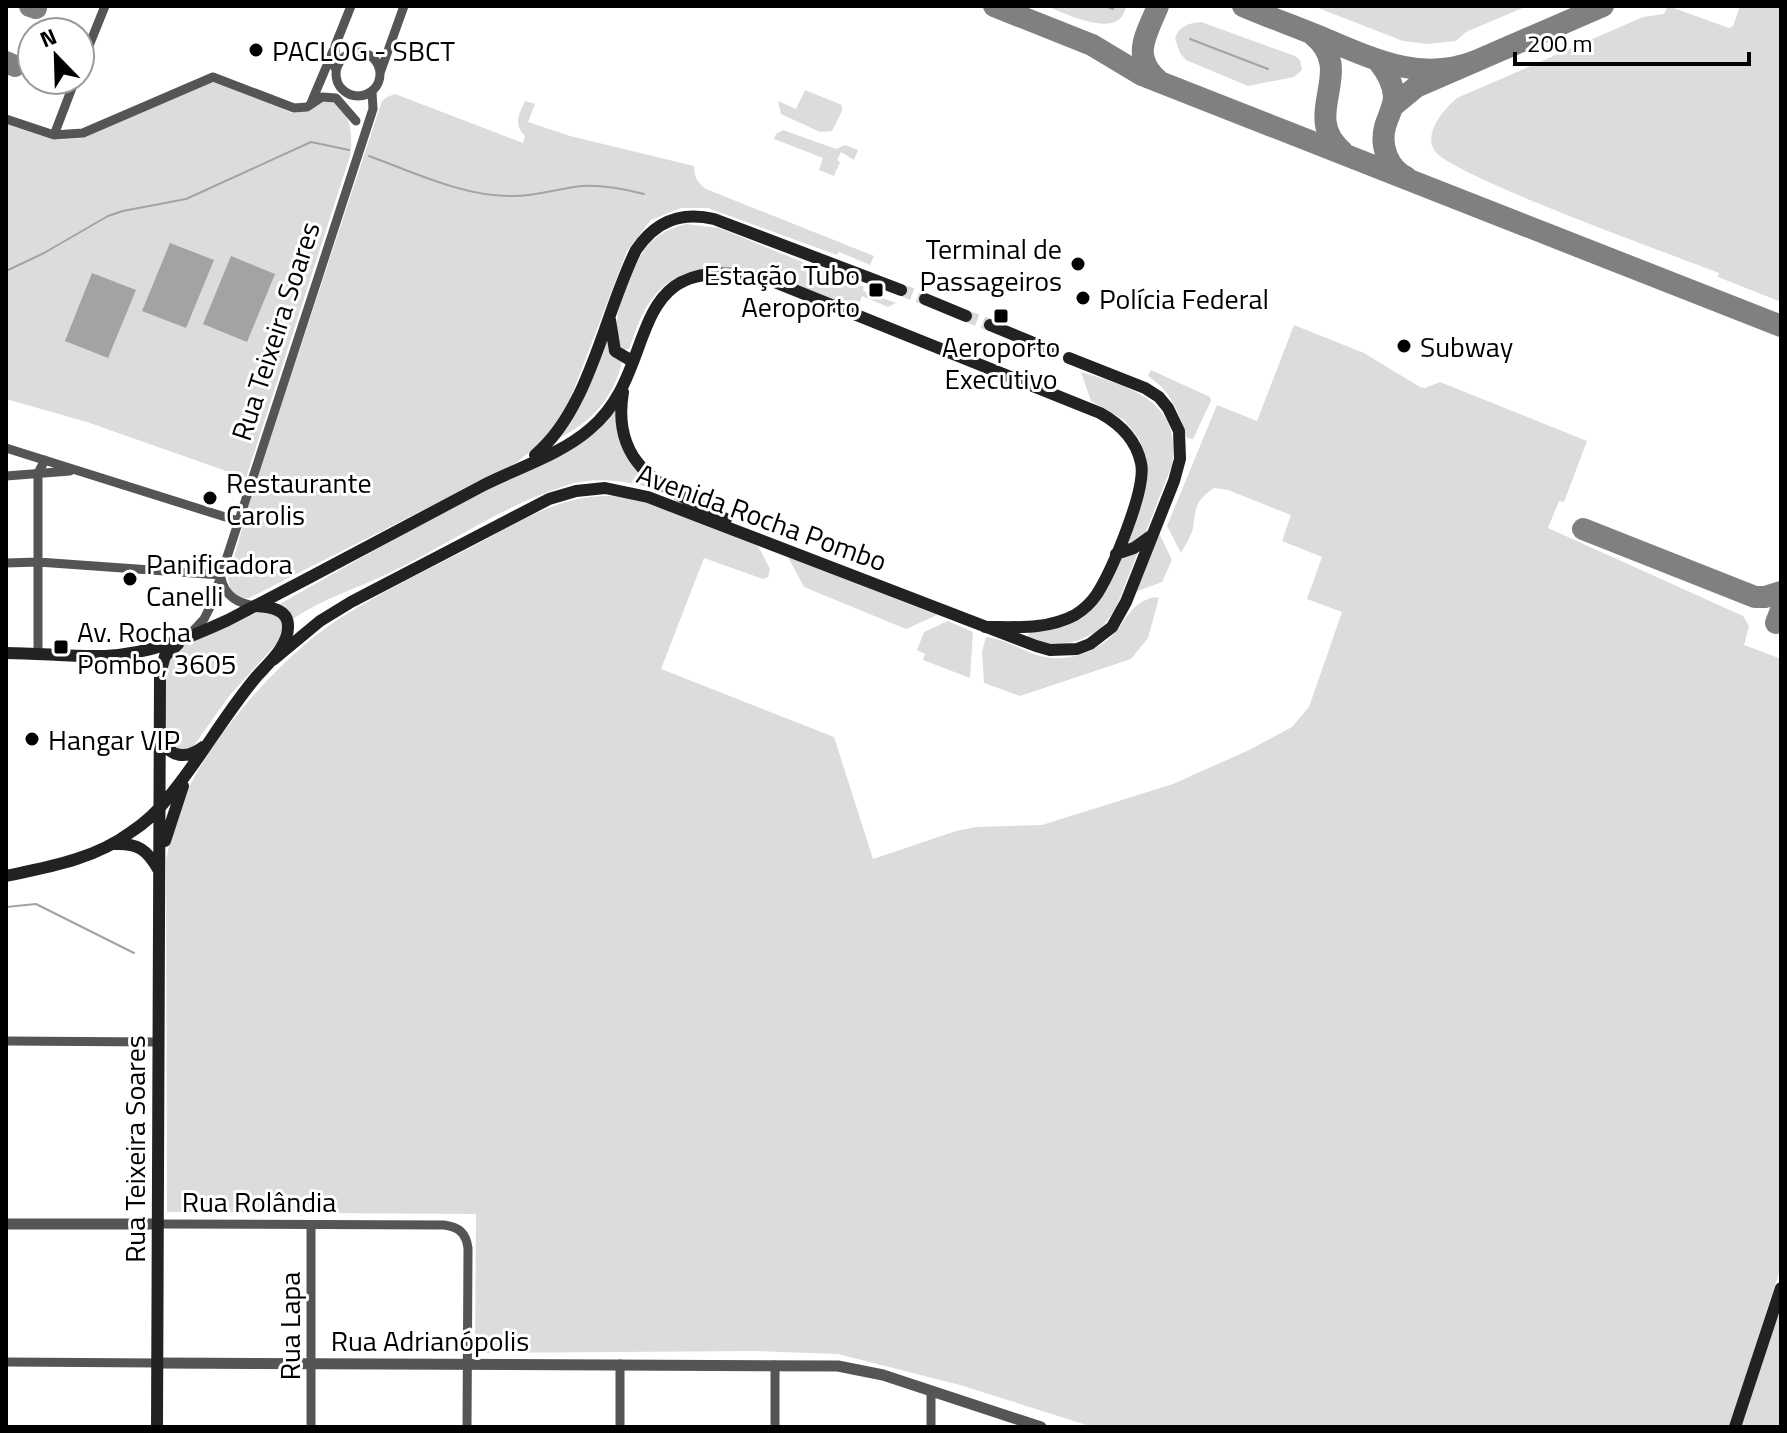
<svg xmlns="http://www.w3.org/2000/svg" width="1787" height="1433" viewBox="0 0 1787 1433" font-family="'Titillium Web',sans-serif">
<rect width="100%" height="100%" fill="#fff"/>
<path fill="#dcdcdc" d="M 1046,6 L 1126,6 C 1121,42 1065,13 1046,6 Z
M 1313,6 L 1527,6 L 1466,32 L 1456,41 L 1427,44 L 1403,41 Z
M 1668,6 L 1729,28 L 1733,26 L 1740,6 L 1781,6 L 1781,302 L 1718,277 L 1719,273 C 1679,257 1448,175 1434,150 C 1424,132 1444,109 1457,98 L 1643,17 L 1664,14 Z
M 1201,22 L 1295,56 L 1300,60 L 1302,70 L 1294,77 L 1248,86 L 1186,60 L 1180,53 L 1175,38 C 1179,26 1189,23 1201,22 Z
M 213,81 L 218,81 L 292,113 C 306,113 310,103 321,101 C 350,96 354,136 350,156 L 246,478 L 87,422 L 6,399 L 6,124 L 54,140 L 82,138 Z
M 805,90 L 842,105 L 842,111 L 832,131 L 820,132 L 781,114 L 778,101 L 796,109 Z
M 395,94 L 523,143 L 525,136 C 513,124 519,114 525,101 L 535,104 L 528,122 L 570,136 L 694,166 C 694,177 697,182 706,189 L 874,256 L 870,265 L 839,252 L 837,255 L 708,208 L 681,208 L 651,220 L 627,251 L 562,420 L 537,446 L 516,463 L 249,598 L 240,598 L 231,592 L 228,579 L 250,500 L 382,101 L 387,97 Z
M 783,130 L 836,149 L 845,145 L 858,150 L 854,160 L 841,152 L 837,160 L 840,162 L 834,176 L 819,170 L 823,158 L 774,139 L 776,134 Z
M 686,224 L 719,228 L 864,287 L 863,291 L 896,303 L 888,307 L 862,296 L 857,309 C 799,288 699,235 652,299 C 641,313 635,332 629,349 L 623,350 C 603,331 633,264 648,245 C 659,233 671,228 686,224 Z
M 1294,325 L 1364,353 L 1420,387 L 1425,388 L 1440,382 L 1587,441 L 1564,502 L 1559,501 L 1548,528 L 1743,616 L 1749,626 L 1744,645 L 1781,659 L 1781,1267 L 1729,1427 L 1093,1427 L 960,1385 L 838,1354 L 757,1351 L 475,1353 L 476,1214 L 167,1212 L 166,860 C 170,842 173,824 180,807 C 206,741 284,652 345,615 C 384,591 427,570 468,549 C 512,526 557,495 609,496 C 658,498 713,528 758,546 L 770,569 L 768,577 L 763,579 L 704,558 L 661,669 L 834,737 L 873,859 L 956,831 L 976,827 L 1042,825 L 1173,784 L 1249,750 L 1292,727 L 1309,707 L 1342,612 L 1307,599 L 1322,557 L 1282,541 L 1291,515 L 1228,490 L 1214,488 C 1195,501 1196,507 1193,528 C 1191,537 1185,545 1181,553 L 1167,526 L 1217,405 L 1257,421 Z
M 606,336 L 611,353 L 622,361 C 615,396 591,423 559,438 L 577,411 Z
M 1151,370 L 1210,397 L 1211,401 L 1193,439 L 1187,438 C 1179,412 1171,391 1148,376 Z
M 1081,372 C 1130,387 1183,401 1172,465 L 1116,608 L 1100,630 L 1077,641 L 1055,645 L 1028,639 L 1029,631 L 1093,605 L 1147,473 L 1146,456 L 1139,439 L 1124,420 L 1091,401 Z
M 615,411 L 620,434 L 661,491 C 630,482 598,475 565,486 C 503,505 448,545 389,573 C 356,589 321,599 290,621 L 278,605 L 405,533 L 591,436 L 605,424 Z
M 1159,533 L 1172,560 L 1162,582 L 1135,592 Z
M 788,557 L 937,615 L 906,629 L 804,587 Z
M 1154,597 L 1159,598 L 1148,638 L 1131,659 L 1020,696 L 984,683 L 982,652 L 986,637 C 1008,639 1028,656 1051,658 C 1075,660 1103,649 1118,629 C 1131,612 1132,604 1154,597 Z
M 261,611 L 269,611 L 282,620 L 284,628 L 278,642 L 229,696 L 193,747 L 188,750 L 173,748 L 166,739 L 163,667 L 183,646 Z
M 948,621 L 973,632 L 970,678 L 923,660 L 925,654 L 917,650 L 924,632 Z
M 1781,1306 L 1781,1427 L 1739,1427 Z"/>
<path fill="#a3a3a3" d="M 170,243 L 214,260 L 186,328 L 142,311 Z
M 231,256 L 275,274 L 247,342 L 203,324 Z
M 92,273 L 136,290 L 108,358 L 65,341 Z"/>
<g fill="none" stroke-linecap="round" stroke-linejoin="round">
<path stroke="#a3a3a3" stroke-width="2" d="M 1106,6 L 1113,9
M 1190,39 L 1268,69
M 369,156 C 413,172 462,196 510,196 C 535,197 559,188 583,186 C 604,185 624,189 644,194
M 6,271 L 44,253 L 108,216 L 123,211 L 186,199 L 311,142 L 349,150
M 6,907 L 36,904 L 134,953"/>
<path stroke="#808080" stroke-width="22" d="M 30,6 L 36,8
M 994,6 L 1092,45 L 1142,75 L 1781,326
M 1158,6 C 1147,34 1130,56 1158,80
M 1243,6 C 1269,17 1296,27 1323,38 C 1373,59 1421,83 1476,61
M 1313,35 C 1358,72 1299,114 1342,151
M 1378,61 C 1386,71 1393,82 1394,96 C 1394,107 1388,116 1385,127 C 1380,146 1388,168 1406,177
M 6,62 L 15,66
M 1393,106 L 1416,87 L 1603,6
M 1583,529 L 1755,597 L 1765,597 L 1781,592
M 1776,623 L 1781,610"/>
<path stroke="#d9d9d9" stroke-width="12" stroke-dasharray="12 6" stroke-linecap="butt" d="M 901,290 L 925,299
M 966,316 L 990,325"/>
<path stroke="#555" stroke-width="9" d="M336 74a22 22 0 1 1 44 0a22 22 0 1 1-44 0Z
M 80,68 L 105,6
M 335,68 L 335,46 L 351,6
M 380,73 L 404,6
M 311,103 L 333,51
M 6,119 L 54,135 L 83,133 L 213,77 L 294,108 L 307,107 L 322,97 L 336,98 L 356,121
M 54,135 L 75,80
M 6,448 L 238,521
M 6,476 L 70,471
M 6,563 L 38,562 L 221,575
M 221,578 C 225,597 238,603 255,606
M 190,634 L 204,619 L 212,603 L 373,109 L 372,92
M 38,653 L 38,473 L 45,460
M 6,1041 L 158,1042
M 158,1224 L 444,1225 C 459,1227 466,1233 468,1248 L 467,1427
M 6,1362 L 157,1363
M 311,1427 L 311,1225
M 620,1427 L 620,1364
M 775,1427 L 775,1365
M 931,1427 L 931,1391"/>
<path stroke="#555" stroke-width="11" d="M 6,1224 L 158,1224
M 157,1363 L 838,1366 L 883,1375 L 1041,1427"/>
<path stroke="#222" stroke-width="12" d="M 925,299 L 966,316
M 610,320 L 615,351 L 632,361
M 990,325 L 1051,350
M 623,392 C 610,470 668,489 726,519
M 535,455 C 590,409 604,314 636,250 C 655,222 680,211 714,219 L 901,290
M 1116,554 L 1134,548 L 1152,535
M 6,653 C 39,653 72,657 105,656 C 149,654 189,638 228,620 C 313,576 397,531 482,486 C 517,468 560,455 590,429 C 665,367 616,242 772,281 L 1100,413 C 1120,424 1136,439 1141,463 C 1147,489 1112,570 1097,594 C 1091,603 1083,610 1075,615 C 1047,630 1015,627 985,627
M 273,660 L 320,621 L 351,602 L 549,499 L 576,491 L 605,488 L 648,497 L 1036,646 L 1050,650 L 1077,649 L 1090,644 L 1112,627 L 1126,602 L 1174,481 L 1180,459 L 1179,431 L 1168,408 L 1159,397 L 1145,388 L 1069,358
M 160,740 C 171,757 186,760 203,747
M 165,841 L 183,786
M 115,844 C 138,843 147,850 158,869
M 6,876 C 49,867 95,859 131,832 C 145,823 157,812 167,799 C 200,760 224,715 257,676 C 269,663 289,645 288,626 C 288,608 268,607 255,606
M 157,1427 L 160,674 L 165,656 L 178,644
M 1735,1427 L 1781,1288"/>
</g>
<g fill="#000" stroke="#fff" stroke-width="3">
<circle cx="256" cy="50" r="8"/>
<circle cx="1078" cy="264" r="8"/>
<rect x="868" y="282" width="16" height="16" rx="4"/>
<circle cx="1083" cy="298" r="8"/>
<rect x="993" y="308" width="16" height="16" rx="4"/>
<circle cx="1404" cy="346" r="8"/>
<circle cx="210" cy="498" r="8"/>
<circle cx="130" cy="579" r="8"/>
<rect x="53" y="639" width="16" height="16" rx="4"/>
<circle cx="32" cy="739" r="8"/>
</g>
<g text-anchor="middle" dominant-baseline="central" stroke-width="6" stroke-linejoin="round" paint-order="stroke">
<g font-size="28" fill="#000" stroke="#fff" text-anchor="start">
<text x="272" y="50">PACLOG - SBCT</text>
<text x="1062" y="248" text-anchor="end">Terminal de<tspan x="1062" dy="32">Passageiros</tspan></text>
<text x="860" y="274" text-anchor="end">Estação Tubo<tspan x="860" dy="32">Aeroporto</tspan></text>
<text x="1099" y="298">Polícia Federal</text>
<text x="1001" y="346" text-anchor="middle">Aeroporto<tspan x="1001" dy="32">Executivo</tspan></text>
<text x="1420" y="346">Subway</text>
<text x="226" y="482">Restaurante<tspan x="226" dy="32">Carolis</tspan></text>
<text x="146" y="563">Panificadora<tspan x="146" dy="32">Canelli</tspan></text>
<text x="77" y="631">Av. Rocha<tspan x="77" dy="32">Pombo, 3605</tspan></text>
<text x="48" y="739">Hangar VIP</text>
</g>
<g font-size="28" fill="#000" stroke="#fff">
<text transform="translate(275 331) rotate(-72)">Rua Teixeira Soares</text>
<text transform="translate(762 517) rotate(20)">Avenida Rocha Pombo</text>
<text transform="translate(134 1149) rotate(-90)">Rua Teixeira Soares</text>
<text x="259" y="1201">Rua Rolândia</text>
<text transform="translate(289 1326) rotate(-90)">Rua Lapa</text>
<text x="430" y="1340">Rua Adrianópolis</text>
</g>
</g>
<rect width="1787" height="1433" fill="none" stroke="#000000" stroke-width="16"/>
<g transform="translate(56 56) rotate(337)"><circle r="38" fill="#ffffff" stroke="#999999" stroke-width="2"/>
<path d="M0-6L14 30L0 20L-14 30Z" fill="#000000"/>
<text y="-12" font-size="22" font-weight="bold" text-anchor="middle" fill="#000000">N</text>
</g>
<path d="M1515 52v12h234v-12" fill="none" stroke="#000000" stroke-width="4"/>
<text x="1527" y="52" font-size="24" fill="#000000" stroke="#ffffff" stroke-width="6" paint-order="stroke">200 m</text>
</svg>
